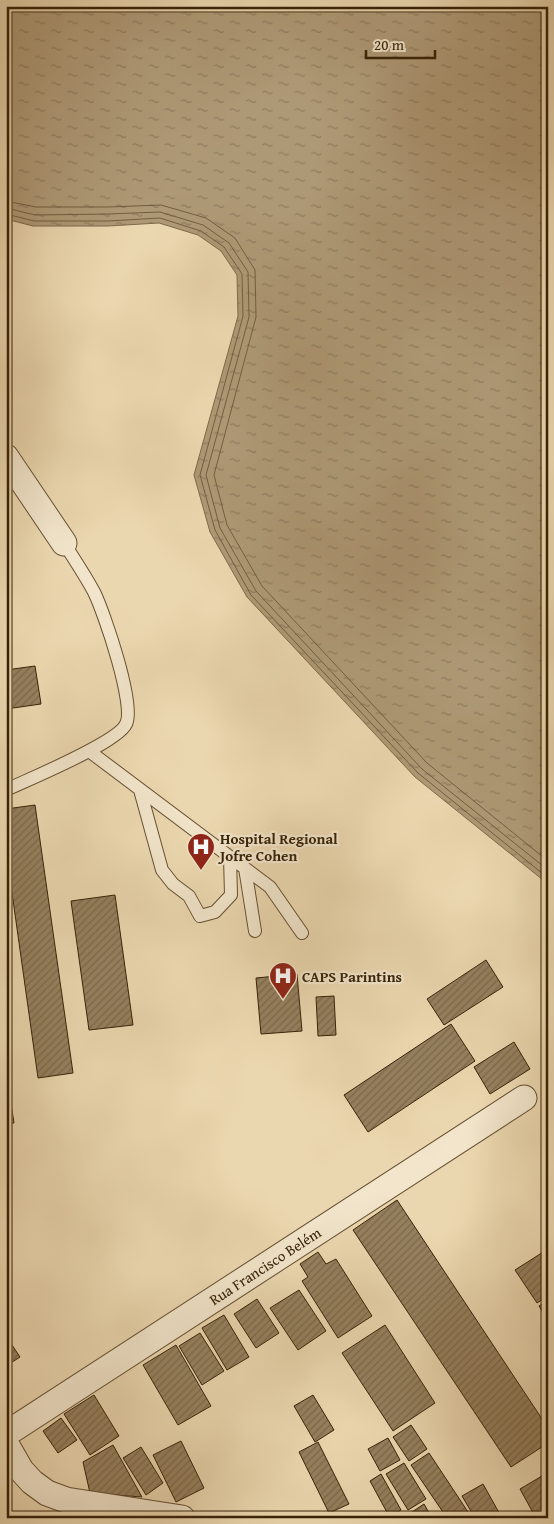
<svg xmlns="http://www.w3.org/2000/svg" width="554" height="1524" viewBox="0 0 554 1524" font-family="'Gentium Book Plus',serif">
<defs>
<pattern id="water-ripples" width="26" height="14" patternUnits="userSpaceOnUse" patternTransform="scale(1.25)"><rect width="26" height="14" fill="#ae9976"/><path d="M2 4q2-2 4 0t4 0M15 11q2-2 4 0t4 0" fill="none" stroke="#8e7c5f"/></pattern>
<pattern id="building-hatch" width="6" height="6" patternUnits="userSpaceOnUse" patternTransform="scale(1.25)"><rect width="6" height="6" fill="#95805e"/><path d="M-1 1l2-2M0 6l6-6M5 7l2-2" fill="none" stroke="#7a684c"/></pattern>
</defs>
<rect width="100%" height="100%" fill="#ebd7af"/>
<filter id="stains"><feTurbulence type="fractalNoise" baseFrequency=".004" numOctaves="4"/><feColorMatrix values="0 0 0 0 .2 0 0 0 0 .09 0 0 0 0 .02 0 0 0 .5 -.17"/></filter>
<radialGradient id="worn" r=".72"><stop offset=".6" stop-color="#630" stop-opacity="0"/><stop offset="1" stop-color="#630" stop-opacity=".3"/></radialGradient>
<path fill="url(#water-ripples)" stroke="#7e694a" d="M 6,6 L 548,6 L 548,884 L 415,777 L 247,597 L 210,532 L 194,475 L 238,316 L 237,275 L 221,251 L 198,235 L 159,223 L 108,226 L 33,226 L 6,219 Z"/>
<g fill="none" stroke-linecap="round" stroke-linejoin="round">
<path stroke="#725e3e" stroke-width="1" d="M 6,201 L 36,207 L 108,207 L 161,205 L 206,218 L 235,238 L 255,270 L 256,317 L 214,475 L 227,525 L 262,586 L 427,763 L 548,861
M 6,208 L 35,215 L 108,214 L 160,212 L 203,225 L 229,243 L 248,272 L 249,317 L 206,475 L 220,528 L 256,591 L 422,769 L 548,870
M 6,214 L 34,221 L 108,221 L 160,218 L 201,231 L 224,247 L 242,274 L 243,316 L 200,475 L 215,530 L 251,595 L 418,773 L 548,878"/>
</g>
<path fill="url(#building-hatch)" stroke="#372207" d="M 35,666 L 41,704 L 6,709 L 6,670 Z
M 35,805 L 73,1073 L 38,1078 L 6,850 L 6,809 Z
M 115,895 L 133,1025 L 89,1030 L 71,901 Z
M 486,960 L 503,987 L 444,1025 L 427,999 Z
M 297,974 L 302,1031 L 261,1034 L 256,978 Z
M 334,996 L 336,1035 L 318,1036 L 316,997 Z
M 451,1024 L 475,1061 L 368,1132 L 344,1095 Z
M 514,1042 L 530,1069 L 490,1094 L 474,1067 Z
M 6,1072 L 14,1123 L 6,1124 Z
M 397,1200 L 548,1428 L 548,1443 L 511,1467 L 353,1230 Z
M 548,1249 L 548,1296 L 537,1303 L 515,1270 Z
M 318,1252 L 326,1264 L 336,1259 L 372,1316 L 338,1338 L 302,1281 L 308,1277 L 300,1264 Z
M 299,1290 L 326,1331 L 298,1350 L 270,1308 Z
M 257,1299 L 279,1333 L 256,1348 L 234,1314 Z
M 548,1301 L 548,1321 L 539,1306 Z
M 224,1315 L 249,1357 L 227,1370 L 202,1328 Z
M 385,1325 L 435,1403 L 393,1431 L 342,1353 Z
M 200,1333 L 224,1371 L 202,1385 L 179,1346 Z
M 6,1336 L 20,1357 L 6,1366 Z
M 176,1345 L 211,1406 L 178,1425 L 143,1365 Z
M 94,1395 L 119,1436 L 90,1455 L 64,1414 Z
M 313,1395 L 334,1430 L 315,1442 L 294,1406 Z
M 61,1418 L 77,1440 L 58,1453 L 43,1431 Z
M 411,1425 L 427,1449 L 409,1461 L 393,1437 Z
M 388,1438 L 400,1460 L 380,1471 L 368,1449 Z
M 181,1441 L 204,1488 L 176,1502 L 153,1455 Z
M 318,1442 L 349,1504 L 329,1513 L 299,1452 Z
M 113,1445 L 142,1497 L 90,1493 L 83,1462 Z
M 141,1447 L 163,1483 L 146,1495 L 123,1458 Z
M 429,1453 L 470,1515 L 466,1518 L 447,1518 L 411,1465 Z
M 404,1463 L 426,1499 L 408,1510 L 386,1474 Z
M 381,1474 L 401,1510 L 389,1516 L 370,1481 Z
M 542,1476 L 548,1486 L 548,1518 L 536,1518 L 520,1489 Z
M 483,1484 L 502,1518 L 475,1518 L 462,1496 Z
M 424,1504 L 432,1518 L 411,1518 L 409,1514 Z"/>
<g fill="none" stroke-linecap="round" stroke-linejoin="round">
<defs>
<path id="lane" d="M 89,751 L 270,887 L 302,933
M 6,790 C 29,779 117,743 126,724 C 136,706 104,612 94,592 C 85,575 74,559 64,543
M 140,790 L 162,870 L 173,884 L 189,896 L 200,916 L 215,912 L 231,895 L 230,857
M 245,868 L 255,931"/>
<path id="street" d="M 6,457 L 64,543
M 6,1434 L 524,1098
M 6,1444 L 21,1470 L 32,1482 L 47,1493 L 66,1500 L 182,1518"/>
</defs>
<use href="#lane" stroke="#644f31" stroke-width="14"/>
<use href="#street" stroke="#644f31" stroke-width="27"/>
<use href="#lane" stroke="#f2e5cb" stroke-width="12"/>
<use href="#street" stroke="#f2e5cb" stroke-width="25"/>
</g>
<defs>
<symbol id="hospital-pin" viewBox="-11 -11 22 30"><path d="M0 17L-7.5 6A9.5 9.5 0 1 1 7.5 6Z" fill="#8f2418" stroke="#f2e5cb"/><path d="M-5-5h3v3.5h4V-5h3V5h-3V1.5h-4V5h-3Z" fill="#fff"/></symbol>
</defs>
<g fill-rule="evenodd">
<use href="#hospital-pin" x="185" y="831" width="32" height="43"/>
<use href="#hospital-pin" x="267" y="960" width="32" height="43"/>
</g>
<g text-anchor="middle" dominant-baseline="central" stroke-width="4.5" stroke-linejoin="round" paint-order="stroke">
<g font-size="15" font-weight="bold" fill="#372207" stroke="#f2e5cb" text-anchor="start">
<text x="220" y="838">Hospital Regional<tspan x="220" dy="17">Jofre Cohen</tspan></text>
<text x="302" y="976">CAPS Parintins</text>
</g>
<g font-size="15" fill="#372207" stroke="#f2e5cb">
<text transform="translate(265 1266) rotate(-33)">Rua Francisco Belém</text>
</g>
</g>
<rect width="554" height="1524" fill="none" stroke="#ebd7af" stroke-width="25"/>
<rect x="8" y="8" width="539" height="1509" fill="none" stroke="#372207" stroke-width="2.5"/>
<rect x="12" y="12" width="529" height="1499" fill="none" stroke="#372207"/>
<path d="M366 50v8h69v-8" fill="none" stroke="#372207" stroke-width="2.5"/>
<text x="374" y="50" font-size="15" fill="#372207" stroke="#f2e5cb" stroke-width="4" paint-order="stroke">20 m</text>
<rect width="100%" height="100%" filter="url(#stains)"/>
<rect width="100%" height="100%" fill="url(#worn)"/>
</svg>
